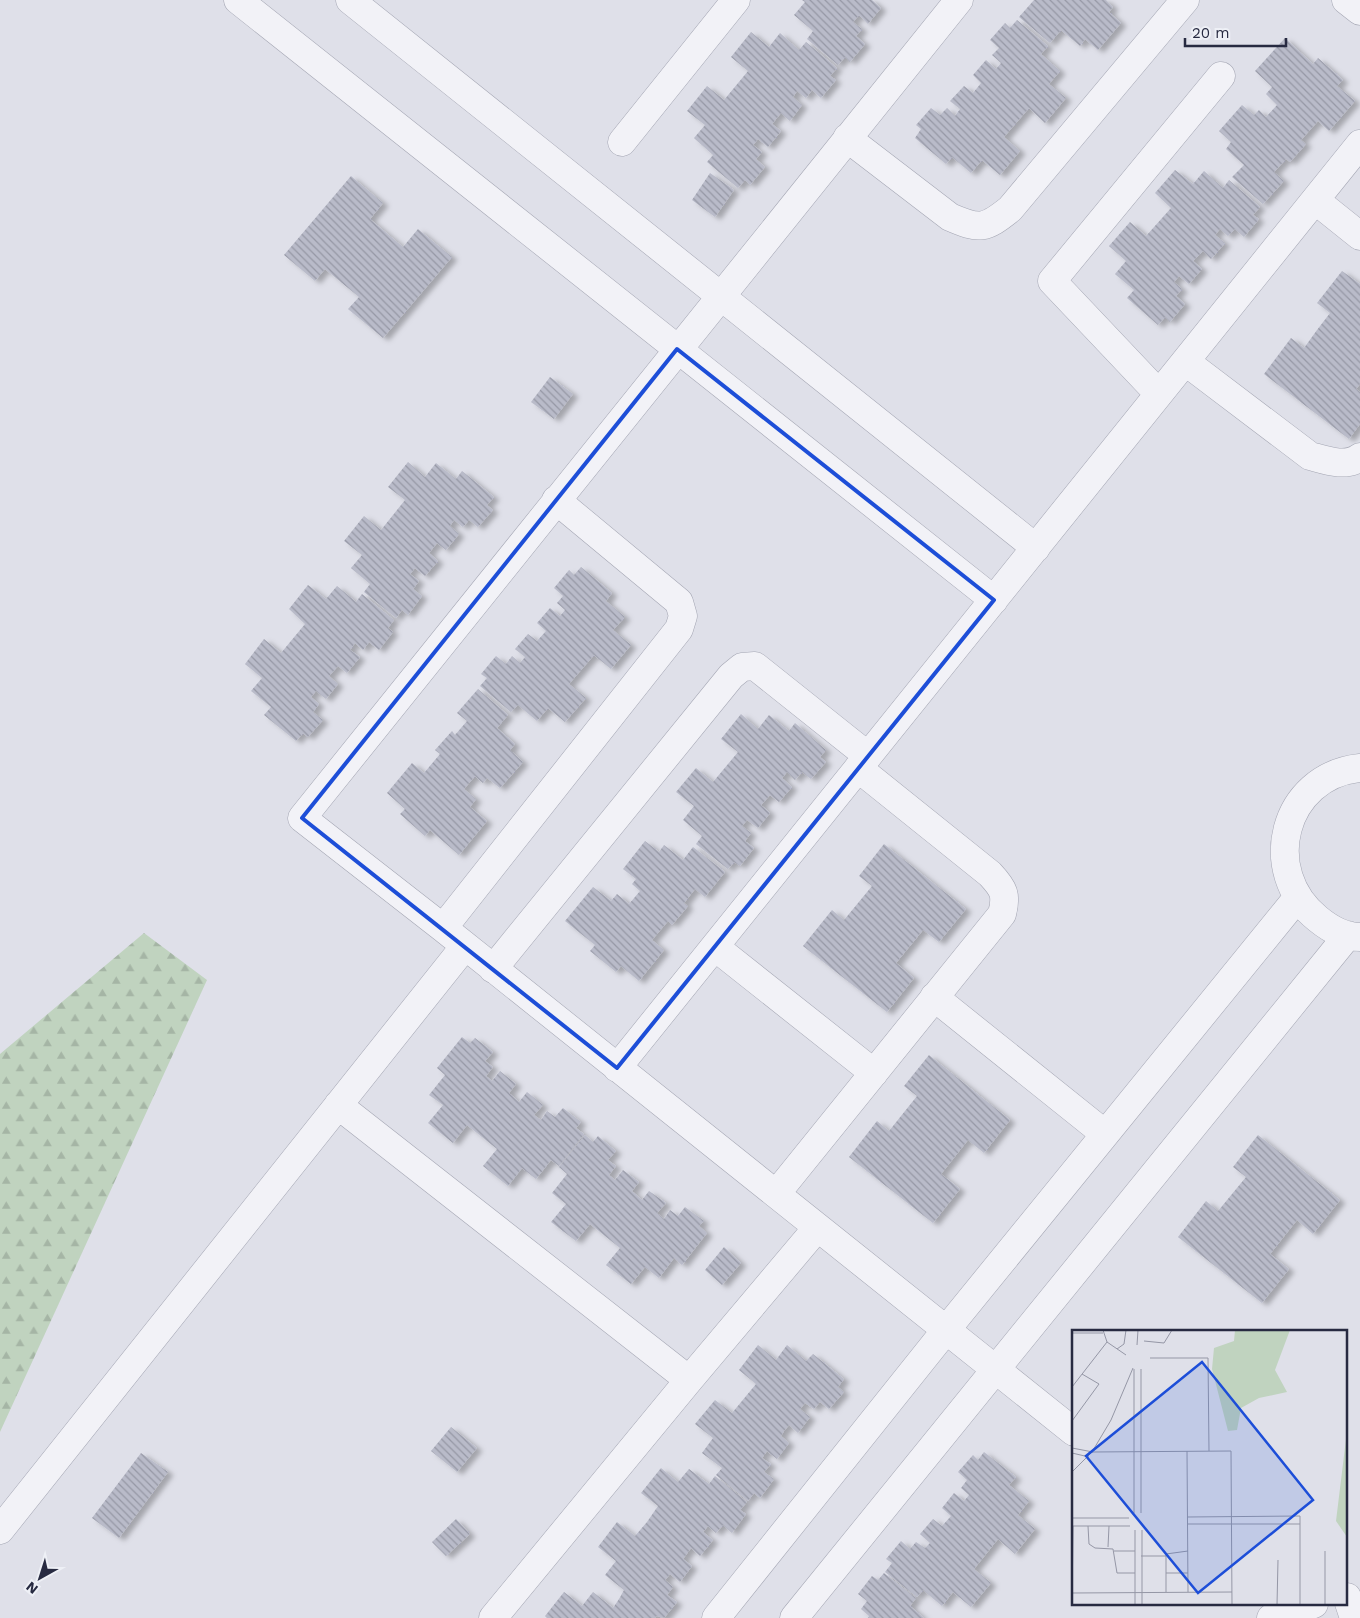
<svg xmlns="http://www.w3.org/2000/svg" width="1360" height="1618" viewBox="0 0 1360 1618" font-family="'Work Sans',sans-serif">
<defs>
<pattern id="forest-firs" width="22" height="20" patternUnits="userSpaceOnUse" patternTransform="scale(1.25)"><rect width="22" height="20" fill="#c0d3bf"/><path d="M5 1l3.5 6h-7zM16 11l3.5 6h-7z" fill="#a5b5a5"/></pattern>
<pattern id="building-back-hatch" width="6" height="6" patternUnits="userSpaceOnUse" patternTransform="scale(1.25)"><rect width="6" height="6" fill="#b9bbc9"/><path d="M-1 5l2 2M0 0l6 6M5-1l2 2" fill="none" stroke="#9698a5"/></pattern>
<filter id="shadow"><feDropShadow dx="5.5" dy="3" stdDeviation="2.5" flood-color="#0004"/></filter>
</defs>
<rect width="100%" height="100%" fill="#dfe0e9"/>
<path fill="url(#forest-firs)" d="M 144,933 L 207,980 L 0,1432 L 0,1054 Z"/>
<path fill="url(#building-back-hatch)" filter="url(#shadow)" d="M 802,0 L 872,0 L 881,8 L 868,24 L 859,15 L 853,22 L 862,29 L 856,36 L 865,44 L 850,62 L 845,57 L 838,65 L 807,39 L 813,31 L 794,15 L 805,2 Z
M 1034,0 L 1106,0 L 1113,7 L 1109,12 L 1121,23 L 1098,50 L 1085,39 L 1080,46 L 1061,30 L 1050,43 L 1019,17 Z
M 1017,20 L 1048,46 L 1041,54 L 1060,71 L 1049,84 L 1066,98 L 1045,123 L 1029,108 L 1004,137 L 1020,151 L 1000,175 L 982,160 L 971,173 L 952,157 L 946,164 L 915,138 L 921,129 L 916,125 L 931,108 L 940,115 L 947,108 L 955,116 L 960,109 L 950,101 L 964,86 L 973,93 L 981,83 L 973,75 L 986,60 L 996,69 L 1001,63 L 992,55 L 999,48 L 990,40 L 1005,23 L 1010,28 Z
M 751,32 L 769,47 L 780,33 L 799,50 L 806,42 L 837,68 L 830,76 L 836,80 L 821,98 L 812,90 L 806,98 L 797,91 L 793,97 L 802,105 L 790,121 L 781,113 L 772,124 L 781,131 L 768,147 L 758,139 L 753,145 L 762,152 L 756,159 L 765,167 L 750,185 L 745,180 L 738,188 L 707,162 L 713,155 L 694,138 L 705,125 L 687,111 L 707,86 L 724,100 L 748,71 L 731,57 Z
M 1285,38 L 1313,64 L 1318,58 L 1343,80 L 1337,86 L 1355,101 L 1329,131 L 1318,121 L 1301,140 L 1306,144 L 1290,162 L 1286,159 L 1274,172 L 1284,181 L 1263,204 L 1232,177 L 1244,165 L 1226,149 L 1231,142 L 1219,131 L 1242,105 L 1254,115 L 1259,110 L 1266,117 L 1277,105 L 1266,94 L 1272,87 L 1255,71 Z
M 1175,170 L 1193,184 L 1204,171 L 1223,188 L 1229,180 L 1260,207 L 1253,215 L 1259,219 L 1244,237 L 1235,229 L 1228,236 L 1220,229 L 1215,235 L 1225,243 L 1211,259 L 1203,251 L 1193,261 L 1202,269 L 1189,284 L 1179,276 L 1174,282 L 1182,289 L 1176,296 L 1185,304 L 1170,322 L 1165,317 L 1158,325 L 1127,298 L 1134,290 L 1115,274 L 1126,261 L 1109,246 L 1130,222 L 1146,236 L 1171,208 L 1155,193 Z
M 710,173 L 734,190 L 715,217 L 692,200 Z
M 351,176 L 383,203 L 370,219 L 403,247 L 418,229 L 452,257 L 383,338 L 348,309 L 359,297 L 325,269 L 315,281 L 284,255 Z
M 1342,271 L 1360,284 L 1360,384 L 1356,389 L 1360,392 L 1360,424 L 1349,439 L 1264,374 L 1291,338 L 1304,348 L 1317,330 L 1330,313 L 1317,303 Z
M 550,377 L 573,394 L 554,419 L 531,402 Z
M 408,462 L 425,477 L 436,463 L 456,479 L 462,471 L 494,497 L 487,505 L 493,510 L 478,527 L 469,520 L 463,527 L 454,520 L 450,526 L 459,534 L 446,550 L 437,543 L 429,553 L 438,561 L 425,576 L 415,568 L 410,574 L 419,581 L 413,589 L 422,596 L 408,615 L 402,610 L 396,618 L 364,592 L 370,584 L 351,568 L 362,555 L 344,541 L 364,516 L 381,530 L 405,500 L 388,487 Z
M 581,567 L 612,593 L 606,601 L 625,617 L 613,630 L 631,645 L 611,669 L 594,655 L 569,684 L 586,698 L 565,722 L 548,708 L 537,721 L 518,705 L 511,712 L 480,686 L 487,678 L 481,674 L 496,656 L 506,664 L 512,656 L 520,663 L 525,657 L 515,649 L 528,634 L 537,641 L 546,631 L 537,623 L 550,608 L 560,616 L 565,610 L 557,603 L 563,596 L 554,588 L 569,570 L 574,575 Z
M 308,585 L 326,599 L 337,586 L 356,602 L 362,594 L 394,620 L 388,628 L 393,632 L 379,650 L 369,642 L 363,650 L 355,643 L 350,650 L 360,657 L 347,673 L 338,666 L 329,676 L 338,684 L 326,699 L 316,691 L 311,697 L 319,704 L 313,712 L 323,720 L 308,737 L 303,733 L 296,741 L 264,715 L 271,707 L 251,691 L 262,678 L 245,664 L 264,639 L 281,653 L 305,624 L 289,609 Z
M 478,689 L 508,715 L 497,728 L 515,744 L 510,750 L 523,762 L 500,788 L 487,778 L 483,783 L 475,776 L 464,789 L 476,799 L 470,807 L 487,821 L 459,855 L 430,830 L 425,836 L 400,814 L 405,809 L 387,793 L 412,763 L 424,773 L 440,754 L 435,750 L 452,731 L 455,735 L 467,721 L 457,713 Z
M 741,714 L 758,729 L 769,715 L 789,731 L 795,723 L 826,750 L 820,757 L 826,762 L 811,779 L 802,772 L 795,780 L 787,772 L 782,778 L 792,787 L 779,802 L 770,795 L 761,805 L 770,813 L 758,828 L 747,820 L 742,826 L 751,833 L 745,841 L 754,848 L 740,866 L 734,862 L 728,869 L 696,844 L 702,836 L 683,820 L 694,806 L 676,792 L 696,768 L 713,782 L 738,752 L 721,739 Z
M 645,841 L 659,852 L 664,845 L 683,860 L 693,847 L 725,872 L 705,897 L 695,889 L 684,903 L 688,906 L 672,925 L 668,921 L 652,940 L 664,950 L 639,981 L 621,966 L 616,972 L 590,951 L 595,945 L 565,921 L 593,887 L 611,901 L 617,894 L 629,904 L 640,891 L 632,884 L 636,879 L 623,869 Z
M 884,844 L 966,909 L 939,942 L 923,930 L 896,963 L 914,978 L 887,1012 L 803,946 L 832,910 L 844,920 L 872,886 L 859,876 Z
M 462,1037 L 470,1043 L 475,1038 L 493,1052 L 485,1061 L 493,1067 L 486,1076 L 492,1081 L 500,1071 L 516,1084 L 509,1093 L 519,1102 L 527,1092 L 543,1105 L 534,1115 L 541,1120 L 547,1111 L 555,1117 L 563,1108 L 581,1122 L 576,1128 L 584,1134 L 559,1166 L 551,1160 L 536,1179 L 522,1168 L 508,1186 L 483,1166 L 497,1149 L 467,1125 L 453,1143 L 428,1123 L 443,1105 L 429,1095 L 445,1075 L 437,1068 Z
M 929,1055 L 1010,1120 L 984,1153 L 968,1140 L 941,1174 L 960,1189 L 933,1223 L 849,1157 L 877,1121 L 889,1131 L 917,1096 L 904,1086 Z
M 585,1135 L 593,1142 L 598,1136 L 616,1151 L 608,1160 L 616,1166 L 609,1175 L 615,1180 L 623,1170 L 639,1182 L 632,1191 L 642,1200 L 649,1191 L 666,1203 L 657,1213 L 664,1219 L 670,1210 L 678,1216 L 685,1207 L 704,1221 L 699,1226 L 707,1233 L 682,1265 L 674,1258 L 659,1278 L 645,1267 L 631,1284 L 606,1265 L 620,1248 L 590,1224 L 576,1241 L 551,1222 L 566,1204 L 552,1193 L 567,1174 L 559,1167 Z
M 1258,1135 L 1340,1200 L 1313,1234 L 1297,1220 L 1270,1254 L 1289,1269 L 1262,1303 L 1178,1237 L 1206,1201 L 1218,1211 L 1246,1177 L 1233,1167 Z
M 724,1247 L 741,1263 L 722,1285 L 705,1270 Z
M 758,1345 L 776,1360 L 787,1345 L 806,1361 L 813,1354 L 844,1379 L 838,1387 L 844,1392 L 829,1409 L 820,1402 L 814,1409 L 805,1403 L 800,1409 L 810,1417 L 798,1433 L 789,1425 L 784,1431 L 781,1436 L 789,1443 L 777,1459 L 767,1451 L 762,1458 L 771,1464 L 764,1472 L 774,1479 L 760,1498 L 754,1493 L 748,1501 L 716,1475 L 722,1468 L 702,1453 L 713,1438 L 695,1424 L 715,1400 L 732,1413 L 756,1384 L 739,1370 Z
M 451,1427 L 477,1448 L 457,1472 L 431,1451 Z
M 984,1452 L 1016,1477 L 1009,1485 L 1029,1501 L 1018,1515 L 1035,1529 L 1015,1554 L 998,1539 L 974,1569 L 991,1583 L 971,1607 L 953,1592 L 942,1606 L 923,1590 L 917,1597 L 885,1572 L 892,1563 L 886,1559 L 901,1541 L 910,1549 L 916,1542 L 925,1548 L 930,1543 L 920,1534 L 933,1519 L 942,1526 L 951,1516 L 942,1508 L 954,1493 L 964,1501 L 969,1495 L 961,1488 L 967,1480 L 958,1472 L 973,1455 L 978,1460 Z
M 141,1453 L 168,1472 L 119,1538 L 92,1518 Z
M 661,1468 L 678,1482 L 689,1469 L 709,1484 L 715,1476 L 747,1502 L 740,1510 L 746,1514 L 732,1533 L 723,1525 L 716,1533 L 708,1526 L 703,1532 L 713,1540 L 700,1556 L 691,1548 L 683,1559 L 692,1566 L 680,1582 L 670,1574 L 665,1580 L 673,1587 L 667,1595 L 677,1602 L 664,1618 L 656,1616 L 655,1618 L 547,1618 L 545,1616 L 564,1592 L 582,1606 L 593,1592 L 613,1608 L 619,1599 L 624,1590 L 605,1575 L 616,1561 L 598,1547 L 617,1522 L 635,1536 L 647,1522 L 658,1506 L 641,1493 Z
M 456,1519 L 470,1534 L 446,1556 L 432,1542 Z
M 884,1573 L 916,1598 L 910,1606 L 924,1618 L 868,1618 L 869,1616 L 861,1609 L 867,1601 L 858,1594 L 872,1576 L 878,1580 Z"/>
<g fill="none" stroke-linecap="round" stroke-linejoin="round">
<defs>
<path id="minor" d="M 238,0 L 994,600
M 350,0 L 1036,548
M 959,0 L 302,818 L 443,928 L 1074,1432
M 1346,0 L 1360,11
M 847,138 L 950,217 C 980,230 985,229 1010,209 L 1185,0
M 622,142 L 736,0
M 1315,200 L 1360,236
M 1186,362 L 1310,456 C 1325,460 1346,468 1360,457
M 1159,394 L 1052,281 L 1221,76
M 1360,768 C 1282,776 1259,872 1318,919 C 1329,928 1345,937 1360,937
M 443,928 L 679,629 L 683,616 L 679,602 L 556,500
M 715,947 L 874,1073
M 493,969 L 731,676 L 742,667 L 755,666 L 868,756
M 934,997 L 1105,1134
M 617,1068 L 1360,144
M 338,1105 L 689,1380
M 776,1194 L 1002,914 C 1007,895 1004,889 990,874 L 858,768
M 0,1530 L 465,946
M 1347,1597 L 1354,1618
M 493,1618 L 689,1380 L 817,1228
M 716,1618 L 946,1330 L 1298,897
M 794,1618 L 1348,935
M 1271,1618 L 1314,1604"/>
</defs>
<use href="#minor" stroke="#a4a6b3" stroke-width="29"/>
<use href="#minor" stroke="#f2f2f7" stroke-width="28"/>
</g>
<path fill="none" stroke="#1d4ed8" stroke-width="4" stroke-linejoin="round" d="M 677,349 L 994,600 L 617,1068 L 302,818 Z"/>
<g transform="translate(1072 1330)">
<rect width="275" height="275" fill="#dfe0e9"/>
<path d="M 163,0 L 218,0 L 203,40 L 215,62 L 187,68 L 169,78 L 165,100 L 156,101 L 140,39 L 142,18 L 162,11 ZM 275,101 L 275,207 L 264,191 Z" fill="#c0d3bf"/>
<path fill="none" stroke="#9597a6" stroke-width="1" d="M 31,0 L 35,12 L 54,25M 0,3 L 31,3M 72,11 L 92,13 L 100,0M 65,15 L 66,0M 45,19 L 52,14 L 54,0M 78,28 L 136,28 L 137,121M 62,39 L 62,183M 69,39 L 69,183M 0,57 L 35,12M 0,91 L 27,54 L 10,44M 0,118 L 21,122M 115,121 L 116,262M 20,122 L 159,121 L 160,275M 0,123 L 17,127M 0,142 L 20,122 L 39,90 L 61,38M 115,187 L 228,186 L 228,275M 0,188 L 57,188M 115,194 L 228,194M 0,196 L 58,196M 16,196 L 17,214 L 23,218 L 41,219 L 45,243 L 63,243M 36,217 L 37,196M 42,221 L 63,221M 69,226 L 94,226M 94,243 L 116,243M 94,262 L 94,224 L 116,221M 0,263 L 160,262M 0,275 L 1,196M 63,275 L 63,200M 70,275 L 70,200M 205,275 L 206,230M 253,275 L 253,221"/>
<path fill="#1d4ed8" fill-opacity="0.15" stroke="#1d4ed8" stroke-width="2.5" d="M 130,32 L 241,170 L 126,263 L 14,126 Z"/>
<rect width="275" height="275" fill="none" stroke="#272a41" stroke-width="2.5"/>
</g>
<g transform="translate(40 1578) rotate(219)" stroke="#eef0f6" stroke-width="4" paint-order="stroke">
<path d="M0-4L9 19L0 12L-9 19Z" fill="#272a41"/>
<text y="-8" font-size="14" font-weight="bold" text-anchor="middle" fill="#272a41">N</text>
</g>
<path d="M1185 38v8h101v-8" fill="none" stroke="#272a41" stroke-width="2.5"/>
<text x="1192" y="38" font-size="15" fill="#272a41" stroke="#eef0f6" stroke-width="4" paint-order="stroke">20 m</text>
</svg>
